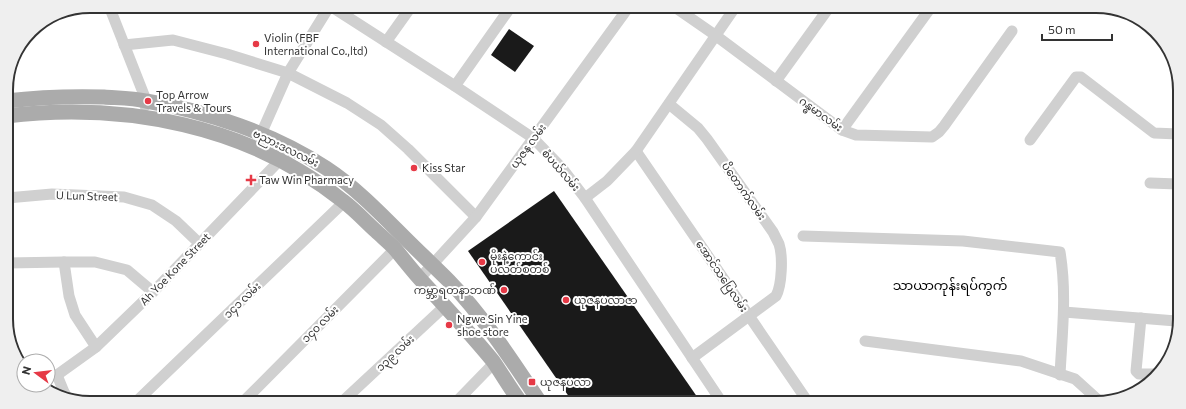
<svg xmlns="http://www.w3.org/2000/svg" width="1186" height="409" viewBox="0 0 1186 409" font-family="Commissioner,'Noto Sans Myanmar',sans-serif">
  <rect width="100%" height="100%" fill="#fff"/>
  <!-- building -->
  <g fill="#1a1a1a">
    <path d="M509 29 534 46 515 72 491 55Z"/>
    <path d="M554 191 664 349 700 401H572L468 251Z"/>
  </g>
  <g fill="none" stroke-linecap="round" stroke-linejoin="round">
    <!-- minor -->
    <g stroke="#d0d0d0" stroke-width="11">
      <path d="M109 6 146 100 145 106"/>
      <path d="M332 7 455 86 533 138 562 168 585 198 721 401"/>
      <path d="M676 8 715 35 842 130 856 135 932 137 939 132 944 126 1012 31"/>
      <path d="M386 42 411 7"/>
      <path d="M124 45 173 40 227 54 288 73 347 103 381 125 408 149 476 217"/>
      <path d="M776 81 828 9"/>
      <path d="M455 86 510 8"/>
      <path d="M669 104 698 128 707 139 773 232C775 236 777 240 779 244 783 256 782 285 776 296L692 358"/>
      <path d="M842 130 929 10"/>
      <path d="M261 134 288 73 329 7"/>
      <path d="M1030 140 1076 77H1081L1154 133 1178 134"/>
      <path d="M636 151 808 402"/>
      <path d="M1150 183 1178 184"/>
      <path d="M7 198 52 194 124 197 152 205 176 221 200 244"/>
      <path d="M585 198 607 181 636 151 734 9"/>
      <path d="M803 236 963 241 1060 252C1067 293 1062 334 1060 375"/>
      <path d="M64 262 69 296 75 315 96 347"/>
      <path d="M7 263 64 262H95L127 270 153 292"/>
      <path d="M420 278 476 217 628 8"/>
      <path d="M1064 312 1176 321"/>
      <path d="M1141 318 1136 371 1139 374H1155"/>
      <path d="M865 341 1021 361 1075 379 1096 398 1099 403"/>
      <path d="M57 375 64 392 68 399"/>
      <path d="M48 376 57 375 96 347 153 292 280 160 293 150"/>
      <path d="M139 399 344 202"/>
      <path d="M246 399 395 249"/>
      <path d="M344 400 445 306"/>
      <path d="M458 400 494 363"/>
    </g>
    <!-- major -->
    <g stroke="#ababab" stroke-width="15">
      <path d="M6 101C40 97 70 96 104 97 118 98 133 98 146 101 207 111 274 134 326 168 355 187 380 213 404 237 419 252 434 266 449 281 483 316 511 359 539 401"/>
      <path d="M6 116C125 102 248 125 343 201 355 210 365 221 376 231 382 237 390 243 396 250 404 260 412 270 420 279 445 306 470 333 493 361 502 374 510 388 519 400"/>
    </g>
  </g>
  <!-- markers -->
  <g fill="#e63946" stroke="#fff" stroke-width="1.5">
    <circle cx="256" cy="44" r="4"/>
    <circle cx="148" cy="101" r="4"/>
    <circle cx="414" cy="168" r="4"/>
    <path d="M249 174h4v4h4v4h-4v4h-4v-4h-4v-4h4z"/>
    <circle cx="482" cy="262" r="4"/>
    <circle cx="504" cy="290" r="4"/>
    <circle cx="566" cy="300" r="4"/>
    <circle cx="449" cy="325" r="4"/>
    <rect x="528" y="378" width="8" height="8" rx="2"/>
  </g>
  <g text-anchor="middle" stroke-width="4" stroke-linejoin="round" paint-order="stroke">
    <!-- poi labels -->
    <g font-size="11" fill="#333" stroke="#fff" text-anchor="start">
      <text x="264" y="42">Violin (FBF<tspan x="264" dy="13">International Co.,ltd)</tspan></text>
      <text x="156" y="99">Top Arrow<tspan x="156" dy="13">Travels &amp; Tours</tspan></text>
      <text x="422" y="172">Kiss Star</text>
      <text x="259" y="184">Taw Win Pharmacy</text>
      <text x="490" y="260">မိုးနဲ့ကောင်း<tspan x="490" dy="13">ပလတ်စတစ်</tspan></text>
      <text x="496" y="294" text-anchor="end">ကမ္ဘာ့ရတနာဘဏ်</text>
      <text x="574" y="304">ယုဇနပလာဇာ</text>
      <text x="457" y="323">Ngwe Sin Yine<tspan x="457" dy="13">shoe store</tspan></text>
      <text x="540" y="386">ယုဇနပလာ</text>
    </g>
    <!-- street labels -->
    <g font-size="11" fill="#333" stroke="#fff">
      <text transform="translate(821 114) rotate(36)" y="4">ဂန္ဓမာလမ်း</text>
      <text transform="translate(528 146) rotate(-54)" y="4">ယုဇန လမ်း</text>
      <text transform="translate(286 148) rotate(26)" y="4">ဗညားဒလလမ်း</text>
      <text transform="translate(561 170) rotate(49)" y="4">စံပယ်လမ်း</text>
      <text transform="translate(744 191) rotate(55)" y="4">ပိတောက်လမ်း</text>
      <text transform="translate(87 196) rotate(2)" y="4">U Lun Street</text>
      <text transform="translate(175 269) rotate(-46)" y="4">Ah Yoe Kone Street</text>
      <text transform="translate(722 276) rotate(56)" y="4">အောင်သပြေလမ်း</text>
      <text transform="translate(242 300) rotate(-44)" y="4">၁၄၁ လမ်း</text>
      <text transform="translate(320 324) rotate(-45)" y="4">၁၄၀ လမ်း</text>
      <text transform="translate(395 353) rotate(-43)" y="4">၁၃၉ လမ်း</text>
    </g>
    <!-- quarter labels -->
    <g font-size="13" fill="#000" stroke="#fff">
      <text x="950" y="290">သာယာကုန်းရပ်ကွက်</text>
    </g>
  </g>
  <!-- crop -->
  <path d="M0 0H1186V409H0ZM90 13H1096A77 77 0 0 1 1173 90V319A77 77 0 0 1 1096 396H90A77 77 0 0 1 13 319V90A77 77 0 0 1 90 13Z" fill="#efefef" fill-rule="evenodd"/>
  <path fill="none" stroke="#333" stroke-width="2" d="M90 13H1096A77 77 0 0 1 1173 90V319A77 77 0 0 1 1096 396H90A77 77 0 0 1 13 319V90A77 77 0 0 1 90 13Z"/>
  <!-- north arrow -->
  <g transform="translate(36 373) rotate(285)"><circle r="19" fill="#ffffff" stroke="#adadad"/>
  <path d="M0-3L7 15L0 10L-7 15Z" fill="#e63946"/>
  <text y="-6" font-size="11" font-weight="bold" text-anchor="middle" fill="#333333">N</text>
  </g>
  <!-- scale -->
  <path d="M1042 34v6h70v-6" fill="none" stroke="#333333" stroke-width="2"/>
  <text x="1048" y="34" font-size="12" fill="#333333" stroke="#ffffff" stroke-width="3" paint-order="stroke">50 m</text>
</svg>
